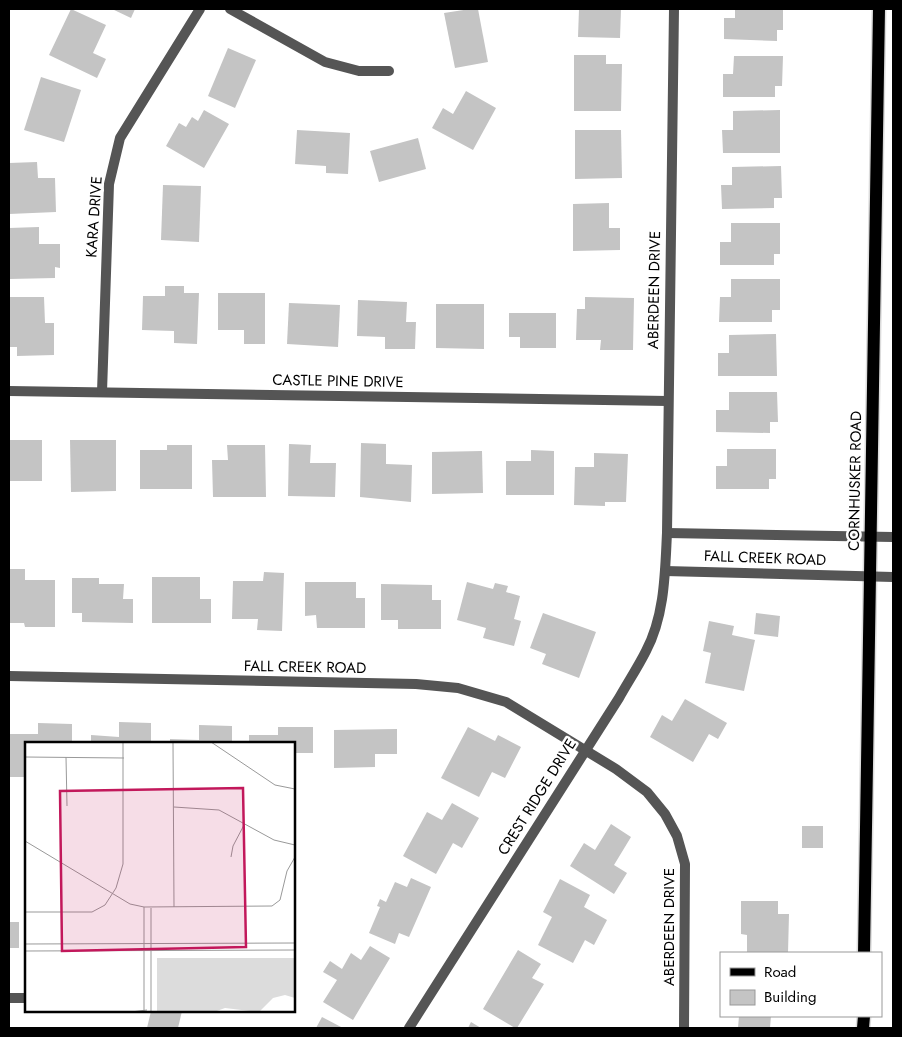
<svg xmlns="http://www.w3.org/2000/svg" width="902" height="1037" viewBox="0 0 902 1037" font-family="Jost,sans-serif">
  <rect width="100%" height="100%" fill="#fff"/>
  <!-- building -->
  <g fill="#c4c4c4">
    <path d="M71 9 106 25 93 53 106 59 97 78 49 55Z"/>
    <path d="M112 9H135L131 18Z"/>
    <path d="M470 9H478L488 62 455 68 444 13Z"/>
    <path d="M579 9H621L620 38 578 37Z"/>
    <path d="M735 9H783V30H777V41L724 39V18H735Z"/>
    <path d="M228 48 256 60 235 108 208 96Z"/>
    <path d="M574 55H606V64H622L621 111H574Z"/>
    <path d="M734 56H783L782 86H775V97H723V74H733Z"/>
    <path d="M41 77 81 90 64 142 24 130Z"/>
    <path d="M466 91 496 108 473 150 432 128 443 108 453 114Z"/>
    <path d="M204 110 229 124 204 168 166 146 179 123 186 127 192 117 198 121Z"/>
    <path d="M780 110V153H723L722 130H733V111Z"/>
    <path d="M297 130 350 133 348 174 326 173V166L295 164Z"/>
    <path d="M575 130H621L622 178 575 179Z"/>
    <path d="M418 138 426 169 379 182 370 151Z"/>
    <path d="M37 162 38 178H55L56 212 9 214V163Z"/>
    <path d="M781 166 782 198H774V208L722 209 721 185H732V167Z"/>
    <path d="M163 185 201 186 199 242 161 240Z"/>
    <path d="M609 203V228H620V250L573 251V204Z"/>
    <path d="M731 223H780V254H774V265H720V242H731Z"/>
    <path d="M39 227V244H60V268L55 267V278L9 279V228Z"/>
    <path d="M731 279H780V310H772V322H719L720 297H731Z"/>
    <path d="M165 286H184V293H199L197 344 174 343V331L142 330 143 296H165Z"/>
    <path d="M218 293H265V344H244V330H218Z"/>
    <path d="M9 297H44L45 323H54V355L17 356V347H9Z"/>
    <path d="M585 297 634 298 633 350H600L601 340H576L577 309H585Z"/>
    <path d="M358 300 407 302 406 322H416L415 349H385V337L357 336Z"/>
    <path d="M289 303 340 305 338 347 287 344Z"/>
    <path d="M436 304H484V349L436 348Z"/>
    <path d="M509 313H556V348H520V337H509Z"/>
    <path d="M776 334 777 376H718V353H729V335Z"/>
    <path d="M729 392H777L778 422H770V433L716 432V410H729Z"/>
    <rect x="9" y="440" width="33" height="41"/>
    <path d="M70 440H116V491L71 492Z"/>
    <path d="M361 443 386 444V464L412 465 411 502 360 497Z"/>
    <path d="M289 444 311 445 310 463H336L335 497 288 496Z"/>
    <path d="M167 445H192V489H140V450H167Z"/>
    <path d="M227 445H265L266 497H213L212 460H228Z"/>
    <path d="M727 449H776V479H769V489H716V466H727Z"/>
    <path d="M531 450 554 451V495H506V461H531Z"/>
    <path d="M482 451 483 493 432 494V452Z"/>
    <path d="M594 453 628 454 626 502H605V506L574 505 575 467H594Z"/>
    <path d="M9 569H25V580H55V627H25L24 623H9Z"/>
    <path d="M264 572 284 573 282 631 257 630 258 619H232L233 581H263Z"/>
    <path d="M152 577H200V599H211V623H152Z"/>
    <path d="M72 578H99V584H124L123 599H133V623L82 622V613H72Z"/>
    <path d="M305 582H356V598H365V628H317L316 615 305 616Z"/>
    <path d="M467 582 493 589 495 583 508 586 506 592 520 596 514 619 521 621 514 646 483 638 486 628 457 620Z"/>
    <path d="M381 584 432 585V600H441V629H398V620H381Z"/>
    <path d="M543 613 596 632 579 678 542 664 546 654 530 648Z"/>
    <path d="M756 613 780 616 778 637 754 634Z"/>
    <path d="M709 621 734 626 732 635 755 640 744 691 705 683 711 653 703 651Z"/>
    <path d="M685 699 727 723 718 739 709 734 693 762 650 737 662 715 672 721Z"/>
    <path d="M119 722 151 723V743H91V735L119 737Z"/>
    <path d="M38 723 72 724V743H26V777H9L10 734H38Z"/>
    <path d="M199 725 232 726V743H170V739L199 740Z"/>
    <path d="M278 727H313V753H296V769H294V743H249V735H278Z"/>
    <path d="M468 727 495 741 498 735 521 747 505 778 492 772 479 797 441 778Z"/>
    <path d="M397 729V754H375V767L334 768V730Z"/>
    <path d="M452 803 479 818 462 848 453 843 436 874 403 856 427 812 442 820Z"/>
    <path d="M611 824 631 837 614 865 627 873 614 894 570 866 584 843 595 850Z"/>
    <rect x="802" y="826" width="21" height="22"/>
    <path d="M411 878 431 887 409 937 399 933 395 944 369 933 380 907 377 906 380 899 386 902 395 882 407 887Z"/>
    <path d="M560 879 590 895 584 907 607 920 594 945 585 940 573 963 538 945 552 917 543 912Z"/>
    <path d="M741 901H778V914H789L788 953H747V935L741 934Z"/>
    <rect x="9" y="922" width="10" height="26"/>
    <path d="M370 946 390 958 353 1020 323 1002 337 980 323 972 330 961 342 969 351 953 361 960Z"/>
    <path d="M518 950 541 964 532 978 544 984 517 1028H515L483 1009Z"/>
    <path d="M151 1011H182L178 1028H147Z"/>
    <path d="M739 1016H771L770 1028H738Z"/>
    <path d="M322 1017 343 1028H316Z"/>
    <path d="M471 1022 481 1028H468Z"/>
  </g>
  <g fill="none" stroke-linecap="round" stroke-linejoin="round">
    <defs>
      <g id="primary">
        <path d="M864 953 879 9"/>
        <path d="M863 1028 864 1016"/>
      </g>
    </defs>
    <!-- primary casing -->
    <use href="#primary" stroke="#dbdbdb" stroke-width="15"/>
    <!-- street -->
    <g stroke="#555" stroke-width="10">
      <path d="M230 9 325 62 359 71H389"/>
      <path d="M9 391 668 401"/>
      <path d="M102 392 109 184 120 138 200 9"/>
      <path d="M667 533 893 537"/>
      <path d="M665 571 893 577"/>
      <path d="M9 676 416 684 458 688 506 702 616 769 647 792 665 814 677 836 685 864 684 1028"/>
      <path d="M9 998H26"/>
      <path d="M409 1028 619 698C628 682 638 667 646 651 665 615 665 572 667 533L674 9"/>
    </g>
    <!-- primary -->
    <use href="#primary" stroke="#000" stroke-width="12"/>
  </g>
  <g text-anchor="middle" stroke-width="5" stroke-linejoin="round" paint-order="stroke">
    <!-- street labels -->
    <g font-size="15" fill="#000" stroke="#fff">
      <text transform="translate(94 217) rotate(-86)" y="5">KARA DRIVE</text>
      <text transform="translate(654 290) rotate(-89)" y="5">ABERDEEN DRIVE</text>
      <text transform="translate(338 381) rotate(1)" y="5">CASTLE PINE DRIVE</text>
      <text transform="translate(855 481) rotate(-89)" y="5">CORNHUSKER ROAD</text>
      <text transform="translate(765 558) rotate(2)" y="5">FALL CREEK ROAD</text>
      <text transform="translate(305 667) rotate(1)" y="5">FALL CREEK ROAD</text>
      <text transform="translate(537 797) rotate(-58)" y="5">CREST RIDGE DRIVE</text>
      <text transform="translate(669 927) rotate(-90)" y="5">ABERDEEN DRIVE</text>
    </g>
  </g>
  <!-- overview -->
  <g transform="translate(25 742)">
    <rect width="270" height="270" fill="#fff"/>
    <path d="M132 216H270V256L260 253 248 256 234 270 200 266 189 270H132Z" fill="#dcdcdc"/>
    <path fill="none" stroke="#999" stroke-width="1" d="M148 0 149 165M186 0 250 43 270 47M0 15 99 16M41 15 42 64M149 65 194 68 249 98 270 103M0 99 105 162 119 165 247 164 255 158 262 129 270 115M206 115 208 104 219 83M119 165V270M126 166V270M0 170H67L80 163 91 146 98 122V0M0 202 270 201M0 209 270 208M106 270 122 268"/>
    <path fill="#c2185b" fill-opacity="0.15" stroke="#c2185b" stroke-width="2.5" d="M218 46 221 205 37 209 35 49Z"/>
    <rect width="270" height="270" fill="none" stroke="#000" stroke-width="2.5"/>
  </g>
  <!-- border -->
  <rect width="902" height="1037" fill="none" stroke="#000000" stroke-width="20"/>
  <!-- legend -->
  <rect x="720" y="952" width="162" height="65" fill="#ffffff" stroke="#999999"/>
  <rect x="730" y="968" width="25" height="8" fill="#000000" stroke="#999999"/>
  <text x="764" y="977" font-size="15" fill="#000000">Road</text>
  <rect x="730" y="990" width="25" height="15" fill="#c4c4c4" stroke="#999999"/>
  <text x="764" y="1002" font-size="15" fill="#000000">Building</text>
</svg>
